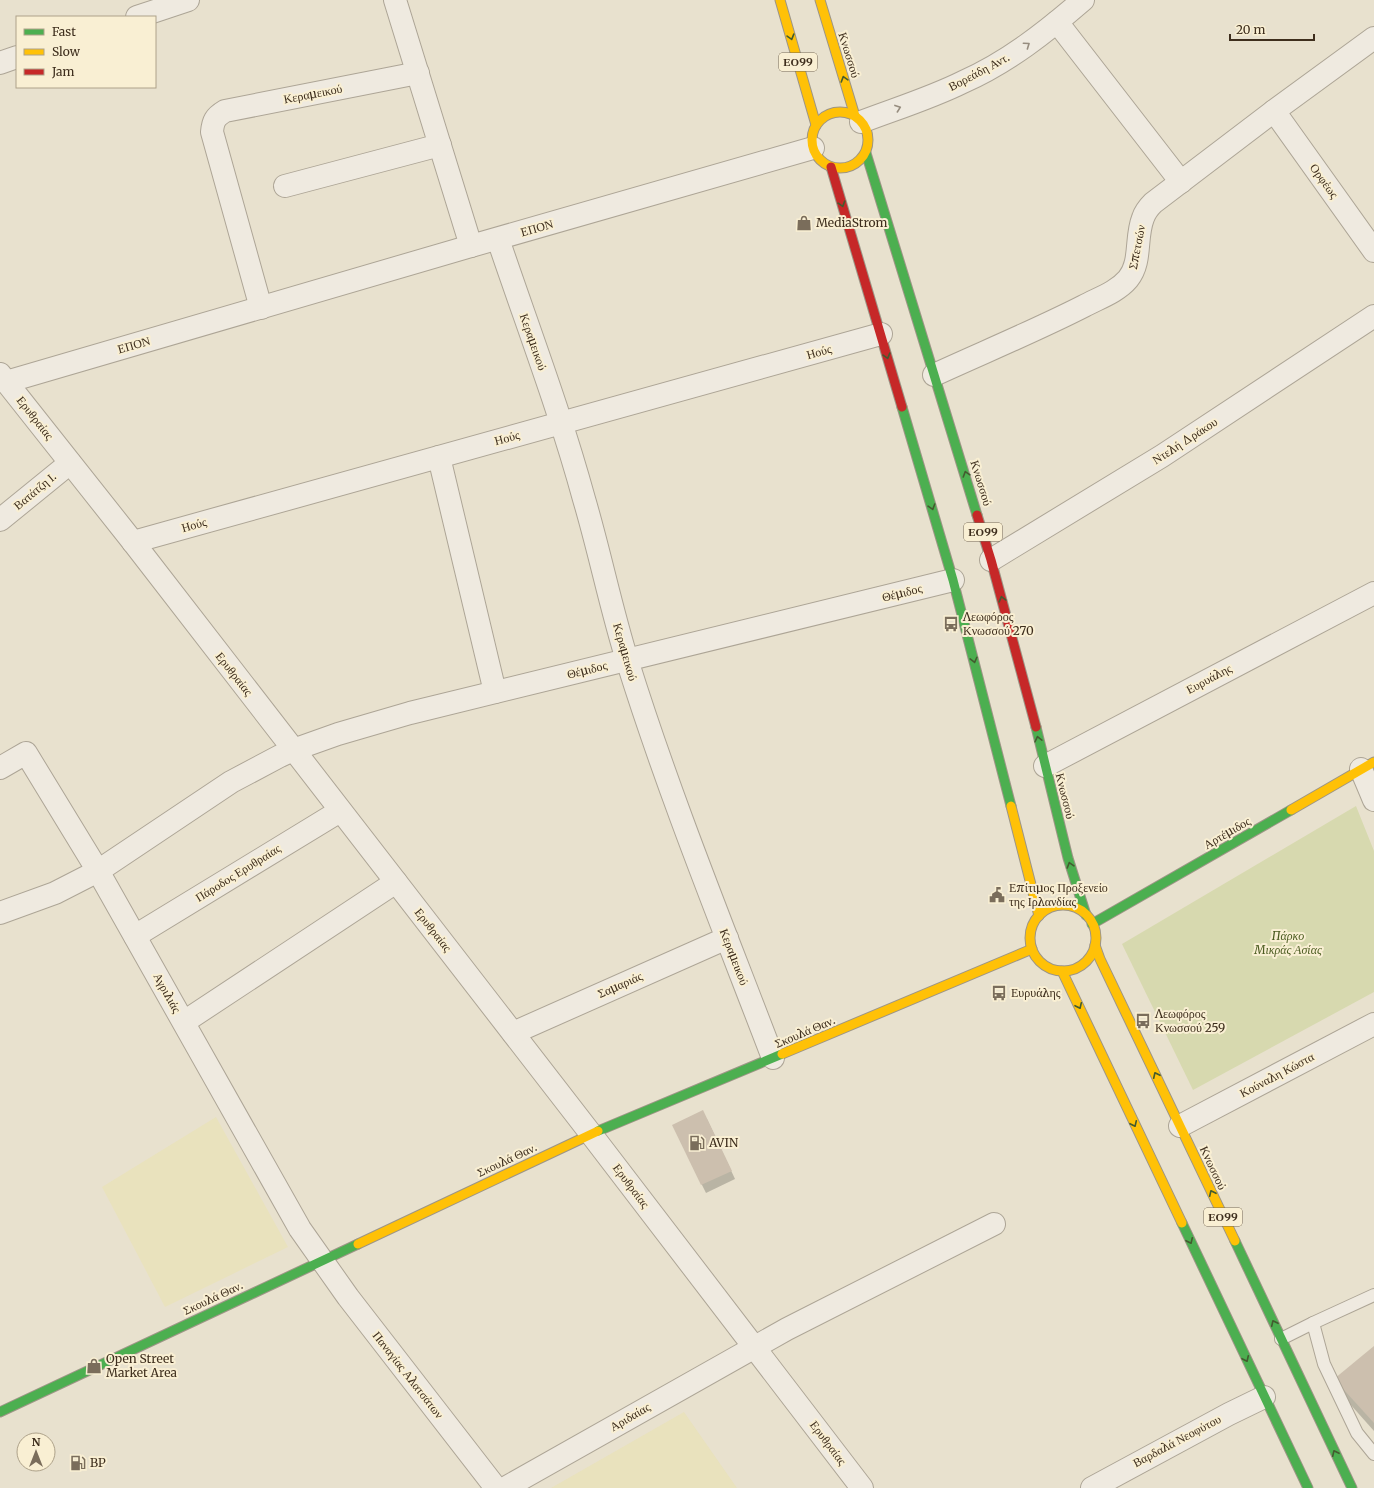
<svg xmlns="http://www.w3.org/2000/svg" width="1374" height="1488" viewBox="0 0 1374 1488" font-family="Merriweather,serif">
  <rect width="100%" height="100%" fill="#e8e1ce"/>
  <!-- farmland -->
  <g fill="#e9e2bd">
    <path d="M216 1117 288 1247 165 1307 102 1187Z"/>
    <path d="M684 1412 737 1488H551Z"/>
  </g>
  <!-- green -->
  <path fill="#d7d9af" d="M1356 806 1374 851V992L1193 1090 1122 944Z"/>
  <!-- shadow -->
  <g fill="#0003">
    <path d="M707 1119 735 1179 706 1193 702 1185Z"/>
    <path d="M1374 1347V1431L1350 1404 1336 1379Z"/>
  </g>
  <!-- building -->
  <g fill="#ccbfae">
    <path d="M703 1110 732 1171 701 1185 672 1125Z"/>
    <path d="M1374 1346V1423L1334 1379Z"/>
  </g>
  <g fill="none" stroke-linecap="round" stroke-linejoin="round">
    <defs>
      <g id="lane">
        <path d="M1313 1323 1324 1364 1357 1433 1374 1454"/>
        <path d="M1281 1339 1313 1323 1374 1295"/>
      </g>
      <g id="street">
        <path d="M395 0 471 246"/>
        <path d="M137 17 188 0"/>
        <path d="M1057 22 1181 182"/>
        <path d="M0 63 17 57"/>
        <path d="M1274 111 1374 251"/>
        <path d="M861 122C895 109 931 98 963 82 1008 62 1046 32 1083 0"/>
        <path d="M285 186 440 145"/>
        <path d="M498 239C527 325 560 411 584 499 600 553 611 609 628 663 670 797 723 927 773 1058"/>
        <path d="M261 308 212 132C213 121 215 117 225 111L418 73"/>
        <path d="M0 374 133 542 591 1134 862 1488"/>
        <path d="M934 375C984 352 1035 331 1084 306 1099 298 1117 292 1128 279 1142 262 1135 238 1143 218 1145 212 1149 207 1153 203L1274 111 1374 38"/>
        <path d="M6 382 471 246 813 148"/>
        <path d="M439 457 495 692"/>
        <path d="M0 520 70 463"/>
        <path d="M133 542 881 334"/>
        <path d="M991 560 1162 456 1374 316"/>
        <path d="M1045 766 1374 593"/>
        <path d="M0 768 26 753 98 871 300 1229 348 1297 496 1488"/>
        <path d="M1361 769 1374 800"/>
        <path d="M0 913 55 893 98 871 231 782 280 756 293 750 338 734 410 713 953 580"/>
        <path d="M135 936 340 811"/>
        <path d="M184 1022 396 882"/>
        <path d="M513 1033 727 938"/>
        <path d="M1180 1126 1374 1024"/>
        <path d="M505 1488 787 1329 994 1224"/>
        <path d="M1092 1488 1229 1414 1264 1397"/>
      </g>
      <g id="fast">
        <path d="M866 153 977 515"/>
        <path d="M902 407 953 580 1011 806"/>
        <path d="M1036 727 1068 858 1086 915"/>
        <path d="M1092 924 1291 810"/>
        <path d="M598 1131 782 1054"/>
        <path d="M1182 1223 1308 1488"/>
        <path d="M1235 1241 1352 1488"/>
        <path d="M0 1412 358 1244"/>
      </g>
      <g id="slow">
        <path d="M780 0 816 125"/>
        <path d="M820 0 855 116"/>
        <circle cx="840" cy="140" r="28"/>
        <path d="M1011 806 1039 916"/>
        <path d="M1291 810 1374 762"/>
        <circle cx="1063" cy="938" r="33"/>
        <path d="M1095 945 1100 959 1235 1241"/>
        <path d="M1062 971 1182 1223"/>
        <path d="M782 1054 1032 949"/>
        <path d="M358 1244 598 1131"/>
      </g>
      <g id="jam">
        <path d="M831 167 902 407"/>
        <path d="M977 515 991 560 1036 727"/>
      </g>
    </defs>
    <!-- lane casing -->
    <use href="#lane" stroke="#ada596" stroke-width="14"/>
    <!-- street casing -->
    <use href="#street" stroke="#ada596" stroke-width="24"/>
    <!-- fast casing -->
    <use href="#fast" stroke="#9d9586" stroke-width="11"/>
    <!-- slow casing -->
    <use href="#slow" stroke="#9d9586" stroke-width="11"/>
    <!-- jam casing -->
    <use href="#jam" stroke="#9d9586" stroke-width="11"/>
    <!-- lane -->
    <use href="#lane" stroke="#efeae0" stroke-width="12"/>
    <!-- street -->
    <use href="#street" stroke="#efeae0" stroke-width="22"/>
    <!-- fast -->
    <use href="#fast" stroke="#4caf50" stroke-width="9"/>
    <!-- slow -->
    <use href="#slow" stroke="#ffc107" stroke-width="9"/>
    <!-- jam -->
    <use href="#jam" stroke="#c62828" stroke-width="9"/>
  </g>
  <!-- one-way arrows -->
  <defs><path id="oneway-chevron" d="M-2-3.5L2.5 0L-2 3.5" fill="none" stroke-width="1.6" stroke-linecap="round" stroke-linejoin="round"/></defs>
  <g stroke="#435b2f">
    <use href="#oneway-chevron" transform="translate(791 37) rotate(74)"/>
    <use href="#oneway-chevron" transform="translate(844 79) rotate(-107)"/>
    <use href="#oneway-chevron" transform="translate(842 204) rotate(73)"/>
    <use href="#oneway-chevron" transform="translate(887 356) rotate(74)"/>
    <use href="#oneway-chevron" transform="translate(966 474) rotate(-107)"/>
    <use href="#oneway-chevron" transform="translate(932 507) rotate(73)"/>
    <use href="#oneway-chevron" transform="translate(1002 599) rotate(-105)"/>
    <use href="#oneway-chevron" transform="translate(974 660) rotate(76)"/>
    <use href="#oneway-chevron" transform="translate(1038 739) rotate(-103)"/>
    <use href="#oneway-chevron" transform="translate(1070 865) rotate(-107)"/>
    <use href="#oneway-chevron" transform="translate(1079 1006) rotate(65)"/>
    <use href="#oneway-chevron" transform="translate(1156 1075) rotate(-115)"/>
    <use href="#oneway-chevron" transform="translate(1134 1124) rotate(65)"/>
    <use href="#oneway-chevron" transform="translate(1212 1193) rotate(-115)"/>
    <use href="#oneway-chevron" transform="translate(1190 1241) rotate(65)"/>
    <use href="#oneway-chevron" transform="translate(1274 1323) rotate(-115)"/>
    <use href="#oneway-chevron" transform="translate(1246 1359) rotate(65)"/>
    <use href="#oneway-chevron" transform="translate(1335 1453) rotate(-115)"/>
  </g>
  <g stroke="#968c7e">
    <use href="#oneway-chevron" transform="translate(1027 45) rotate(-35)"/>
    <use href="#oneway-chevron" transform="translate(898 108) rotate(-20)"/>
  </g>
  <!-- icons -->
  <defs>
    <symbol id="shop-bare" viewBox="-9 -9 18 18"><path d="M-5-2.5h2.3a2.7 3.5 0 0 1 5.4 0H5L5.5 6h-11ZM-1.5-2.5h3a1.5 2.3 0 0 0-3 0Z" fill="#7a6d5b" stroke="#f9efd3" stroke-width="2.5" paint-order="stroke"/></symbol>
    <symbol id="bus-bare" viewBox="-9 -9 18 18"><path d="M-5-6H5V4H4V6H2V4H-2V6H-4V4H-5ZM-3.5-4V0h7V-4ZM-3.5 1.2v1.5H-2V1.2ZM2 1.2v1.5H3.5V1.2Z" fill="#7a6d5b" stroke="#f9efd3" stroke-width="2.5" paint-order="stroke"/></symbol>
    <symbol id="civic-bare" viewBox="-9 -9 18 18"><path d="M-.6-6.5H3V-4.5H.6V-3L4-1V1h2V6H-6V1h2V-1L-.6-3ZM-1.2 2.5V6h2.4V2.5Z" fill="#7a6d5b" stroke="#f9efd3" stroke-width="2.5" paint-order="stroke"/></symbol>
    <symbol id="fuel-bare" viewBox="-9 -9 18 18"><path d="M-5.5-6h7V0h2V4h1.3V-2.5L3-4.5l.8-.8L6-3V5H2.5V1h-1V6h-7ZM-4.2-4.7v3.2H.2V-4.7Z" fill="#7a6d5b" stroke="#f9efd3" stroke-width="2.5" paint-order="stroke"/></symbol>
  </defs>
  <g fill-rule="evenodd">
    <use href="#shop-bare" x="793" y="212" width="22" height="22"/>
    <use href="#bus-bare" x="940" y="613" width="22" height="22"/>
    <use href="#civic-bare" x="986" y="884" width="22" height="22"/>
    <use href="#bus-bare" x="988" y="982" width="22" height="22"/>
    <use href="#bus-bare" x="1132" y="1010" width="22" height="22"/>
    <use href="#fuel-bare" x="686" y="1132" width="22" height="22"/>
    <use href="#shop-bare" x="83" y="1355" width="22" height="22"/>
    <use href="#fuel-bare" x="67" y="1452" width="22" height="22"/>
  </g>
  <g text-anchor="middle" stroke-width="4" stroke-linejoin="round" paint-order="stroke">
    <!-- shield labels -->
    <g fill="#f9efd3" stroke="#766854" stroke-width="1">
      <rect x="779" y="53" width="38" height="18" rx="3"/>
      <rect x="964" y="523" width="38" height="18" rx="3"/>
      <rect x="1204" y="1208" width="38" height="18" rx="3"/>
    </g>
    <g font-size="11" font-weight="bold" fill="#3e2e1d">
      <text x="798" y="66">ΕΟ99</text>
      <text x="983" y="536">ΕΟ99</text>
      <text x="1223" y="1221">ΕΟ99</text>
    </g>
    <!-- street labels -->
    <g font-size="12" fill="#3e2e1d" stroke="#f9efd3">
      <text transform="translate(849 55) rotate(73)" y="4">Κνωσσού</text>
      <text transform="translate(979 72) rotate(-28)" y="4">Βορεάδη Αντ.</text>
      <text transform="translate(313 94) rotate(-11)" y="4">Κεραμεικού</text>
      <text transform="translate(1324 181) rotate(54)" y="4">Ορφέως</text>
      <text transform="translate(537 228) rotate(-16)" y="4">ΕΠΟΝ</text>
      <text transform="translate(1137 247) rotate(-79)" y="4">Σπετσών</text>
      <text transform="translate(533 342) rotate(71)" y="4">Κεραμεικού</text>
      <text transform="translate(134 345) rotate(-16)" y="4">ΕΠΟΝ</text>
      <text transform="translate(819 352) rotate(-16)" y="4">Ηούς</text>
      <text transform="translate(35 418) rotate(52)" y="4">Ερυθραίας</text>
      <text transform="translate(507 438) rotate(-15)" y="4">Ηούς</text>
      <text transform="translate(1185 441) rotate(-33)" y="4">Ντελή Δράκου</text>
      <text transform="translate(981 483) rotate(73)" y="4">Κνωσσού</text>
      <text transform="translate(35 491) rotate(-40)" y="4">Βατάτζη Ι.</text>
      <text transform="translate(194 525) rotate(-16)" y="4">Ηούς</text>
      <text transform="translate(902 593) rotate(-14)" y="4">Θέμιδος</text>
      <text transform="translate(625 652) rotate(74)" y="4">Κεραμεικού</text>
      <text transform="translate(587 670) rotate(-14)" y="4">Θέμιδος</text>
      <text transform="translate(234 674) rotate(52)" y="4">Ερυθραίας</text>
      <text transform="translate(1209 679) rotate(-28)" y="4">Ευρυάλης</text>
      <text transform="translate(1065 796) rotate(76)" y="4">Κνωσσού</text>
      <text transform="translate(1227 833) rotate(-30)" y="4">Αρτέμιδος</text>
      <text transform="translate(238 873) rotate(-32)" y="4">Πάροδος Ερυθραίας</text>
      <text transform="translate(433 930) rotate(52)" y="4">Ερυθραίας</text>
      <text transform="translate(734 957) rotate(69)" y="4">Κεραμεικού</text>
      <text transform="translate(620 985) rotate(-24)" y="4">Σαμαριάς</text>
      <text transform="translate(167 993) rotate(61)" y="4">Αγριλιάς</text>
      <text transform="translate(805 1032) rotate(-23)" y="4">Σκουλά Θαν.</text>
      <text transform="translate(1277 1075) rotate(-28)" y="4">Κούναλη Κώστα</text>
      <text transform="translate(507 1160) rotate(-25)" y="4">Σκουλά Θαν.</text>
      <text transform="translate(1213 1168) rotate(65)" y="4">Κνωσσού</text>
      <text transform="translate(631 1186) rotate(53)" y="4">Ερυθραίας</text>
      <text transform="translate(213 1298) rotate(-25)" y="4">Σκουλά Θαν.</text>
      <text transform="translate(408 1375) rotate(52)" y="4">Παναγίας Αλατσάτων</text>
      <text transform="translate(630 1417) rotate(-30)" y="4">Αριδαίας</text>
      <text transform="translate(1177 1441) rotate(-28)" y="4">Βαρδαλά Νεοφύτου</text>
      <text transform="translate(828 1443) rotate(53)" y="4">Ερυθραίας</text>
    </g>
    <!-- poi labels -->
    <g font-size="12" fill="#3e2e1d" stroke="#f9efd3" text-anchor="start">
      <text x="816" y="227">MediaStrom</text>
      <text x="963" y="621">Λεωφόρος<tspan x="963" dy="14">Κνωσσού 270</tspan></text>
      <text x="1009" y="892">Επίτιμος Προξενείο<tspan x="1009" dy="14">της Ιρλανδίας</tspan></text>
      <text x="1011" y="997">Ευρυάλης</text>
      <text x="1155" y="1018">Λεωφόρος<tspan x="1155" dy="14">Κνωσσού 259</tspan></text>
      <text x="709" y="1147">AVIN</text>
      <text x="106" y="1363">Open Street<tspan x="106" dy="14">Market Area</tspan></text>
      <text x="90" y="1467">BP</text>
    </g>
    <!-- park labels -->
    <g font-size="12" font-style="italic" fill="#4c5c21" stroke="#f9efd3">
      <text x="1288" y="940">Πάρκο<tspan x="1288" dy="14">Μικράς Ασίας</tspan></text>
    </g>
  </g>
  <!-- legend -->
  <rect x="16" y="16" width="140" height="72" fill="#f9efd3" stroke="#aea28a"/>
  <rect x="24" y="29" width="20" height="6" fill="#4caf50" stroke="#aea28a"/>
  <text x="52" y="36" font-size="12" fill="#3e2e1d">Fast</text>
  <rect x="24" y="49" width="20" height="6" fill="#ffc107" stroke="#aea28a"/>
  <text x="52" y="56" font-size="12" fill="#3e2e1d">Slow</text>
  <rect x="24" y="69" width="20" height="6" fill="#c62828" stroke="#aea28a"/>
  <text x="52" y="76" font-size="12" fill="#3e2e1d">Jam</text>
  <!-- north arrow -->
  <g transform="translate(36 1452)"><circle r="19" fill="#f9efd3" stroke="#aea28a"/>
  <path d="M0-3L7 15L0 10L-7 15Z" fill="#7a6d5b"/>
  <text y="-6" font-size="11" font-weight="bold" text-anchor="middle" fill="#3e2e1d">N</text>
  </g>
  <!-- scale -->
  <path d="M1230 34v6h84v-6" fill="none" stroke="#3e2e1d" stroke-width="2"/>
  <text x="1236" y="34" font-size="12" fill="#3e2e1d" stroke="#f9efd3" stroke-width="3" paint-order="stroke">20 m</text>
</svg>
